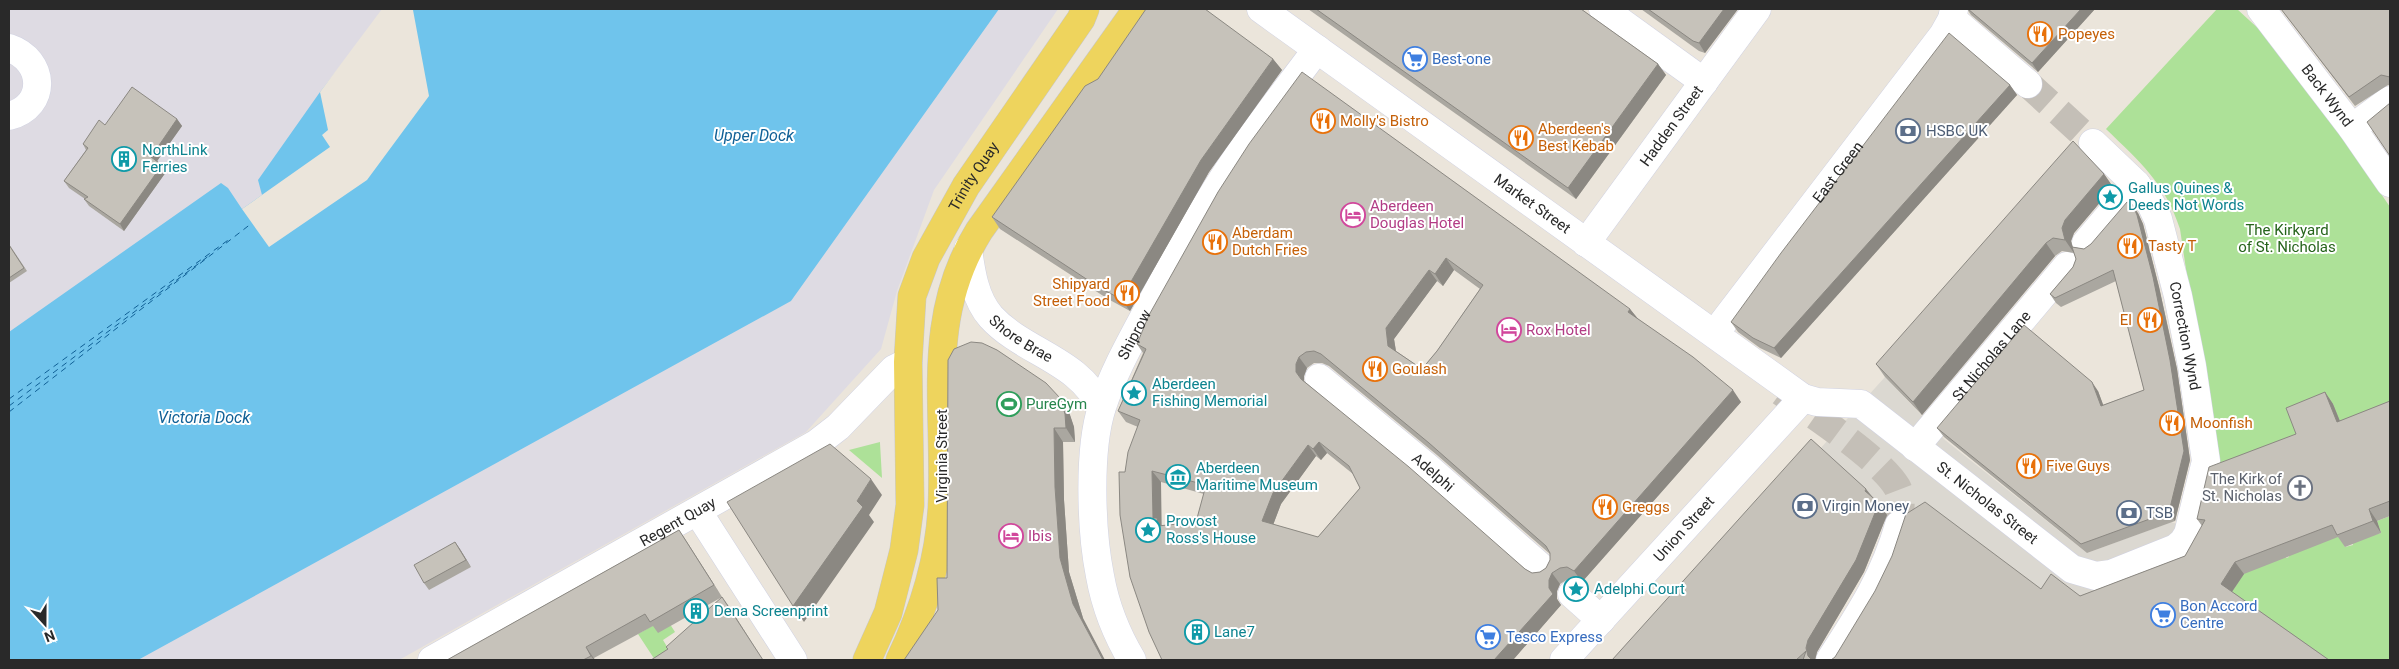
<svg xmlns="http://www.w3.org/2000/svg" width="2399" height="669" viewBox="0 0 2399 669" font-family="Roboto,sans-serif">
  <rect width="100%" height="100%" fill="#ebe5db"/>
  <!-- industrial -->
  <path fill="#dedbe3" d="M9 9H1058L934 190 897 291 881 349 806 432 399 660H9Z"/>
  <!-- green -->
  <g fill="#ade198">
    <path d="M2217 9H2237L2286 54 2390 207V416L2342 435 2333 404 2310 449 2218 484 2180 229C2165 183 2140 162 2106 129Z"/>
    <path d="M880 442V443L882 478 849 450Z"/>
    <path d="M2390 516V660H2321L2218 588 2231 576 2284 553 2286 558 2289 557 2287 552 2341 531 2345 547 2353 545 2352 541 2381 533 2377 521Z"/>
    <path d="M666 618 675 632 663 640 675 660H655L638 634Z"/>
  </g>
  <!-- plaza -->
  <path fill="#dbd8d1" d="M1885 377 1945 440 2087 553 2171 522 2189 528 2088 608 2049 601 1899 525 1819 450Z"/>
  <!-- water -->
  <path fill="#6fc4ec" d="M385 9H999L791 301 138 660H9V332L221 183 228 188 242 209 262 195 258 180 320 92Z"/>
  <!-- pier -->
  <path fill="#ebe5db" d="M382 9 413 10 429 96 367 180 269 247 242 209 330 147 322 135 328 130 320 92Z"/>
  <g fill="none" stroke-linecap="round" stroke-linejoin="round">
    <!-- ferry -->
    <g stroke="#106096" stroke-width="1" stroke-dasharray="6 5" stroke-linecap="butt">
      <path d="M9 399 231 238"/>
      <path d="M9 406 210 255"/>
      <path d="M9 412 252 223"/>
    </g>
    <!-- street-tunnel -->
    <g stroke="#c4bfb7" stroke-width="28" stroke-dasharray="28 14" stroke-linecap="butt">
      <path d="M2028 84 2093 143"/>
      <path d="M1781 392C1810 413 1881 459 1897 487 1903 498 1900 513 1899 525"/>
    </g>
    <defs>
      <g id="street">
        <path d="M1603 9 1704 82"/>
        <path id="s1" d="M2261 9 2352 128 2390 183"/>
        <path d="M1952 19 2028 84"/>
        <path d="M9 48C45 60 48 106 9 116"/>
        <path d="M2352 128 2390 100"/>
        <path id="s2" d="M1586 243 1757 9"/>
        <path d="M2086 243 2136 184"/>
        <path id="s3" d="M968 249C971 272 975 299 991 317 1024 353 1080 360 1101 408"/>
        <path id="s4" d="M1722 324 1943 35 1952 19 1954 9"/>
        <path id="s5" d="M1319 378 1427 467 1543 569"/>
        <path id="s6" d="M1803 398 1817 402 1861 404 2072 569 2096 576 2111 574 2176 548 2183 542 2188 534 2206 461 2192 366 2178 296 2158 219 2151 204 2136 184 2093 143"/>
        <path id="s7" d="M1915 447 2067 266"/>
        <path d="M698 512 793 660"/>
        <path d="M1572 594 1601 620"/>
        <path id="s8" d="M1132 660C1117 635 1105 604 1100 576 1091 531 1088 450 1102 407 1114 370 1134 336 1152 302 1174 261 1197 219 1222 180 1251 135 1285 92 1317 49"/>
        <path d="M1830 660C1859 615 1884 578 1899 525"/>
      </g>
      <g id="secondary">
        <path id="s9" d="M1261 9 1803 398 1564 660"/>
        <path id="s10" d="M432 660 816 444 838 427 894 369 908 362"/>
      </g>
      <g id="primary">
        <path id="s11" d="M867 660 888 613 904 550 910 505 908 362 912 296 926 258 966 186 1081 19 1085 9"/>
        <path d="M900 660C923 612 939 561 942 508 947 410 924 319 979 231L1137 9"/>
      </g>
    </defs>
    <!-- street casing -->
    <use href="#street" stroke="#d0d2e2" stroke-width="29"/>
    <!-- secondary casing -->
    <use href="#secondary" stroke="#d0d2e2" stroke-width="29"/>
    <!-- primary casing -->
    <use href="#primary" stroke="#c7c7c7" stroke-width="29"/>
    <!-- street -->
    <use href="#street" stroke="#fff" stroke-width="28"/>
    <!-- secondary -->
    <use href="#secondary" stroke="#fff" stroke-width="28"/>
    <!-- primary -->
    <use href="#primary" stroke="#eed45d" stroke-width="28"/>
  </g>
  <!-- wall -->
  <g fill="#aaa7a0" fill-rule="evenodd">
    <path d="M1308 9H1581L1658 64 1666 75 1576 199Z"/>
    <path d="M1641 9H1738L1705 53 1699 51Z"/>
    <path d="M1967 9H2095L2038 72 1971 15Z"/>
    <path d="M2281 9H2390V85H2388L2355 106Z"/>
    <path d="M1273 59 1282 70 1209 172 1130 311 1108 299 1000 229 992 217Z"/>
    <path d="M2010 85 2017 95 1781 358 1760 348 1738 332 1731 322Z"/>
    <path d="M177 119 182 126 157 161 166 172 124 231 89 206 84 199H85L69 188 64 181 86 150 83 144 105 125Z"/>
    <path d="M2104 174 2113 187 2074 233 2071 241 2073 247 2084 249 2138 213 2143 224 2159 287 2177 369 2190 460 2175 521 2087 553 1944 437 1937 428 2098 391 2103 405 2144 390 2116 281 2061 307 2056 303 2050 294 2073 267 2076 259 2074 253 2062 251 2055 256 1922 415 1885 377 1876 364Z"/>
    <path d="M1218 192 1630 309 1637 318 1741 402 1582 582 1575 579H1568L1560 584 1557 591V599L1561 605 1513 660H1162L1125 472 1138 427 1126 422 1118 411 1143 353 1137 344ZM1454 270 1480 289 1437 351 1422 369 1396 351 1394 339 1437 281 1443 286ZM1314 363H1322L1329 366 1437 455 1550 554V560L1546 568 1540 572 1532 573 1525 569 1304 381V376L1307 368ZM1327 453 1353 474 1360 488 1318 537 1273 525 1281 504 1316 456 1321 460ZM1161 482 1204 494 1196 522 1162 526Z"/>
    <path d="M9 244 27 271 9 283Z"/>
    <path d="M948 360 1069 412 1074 427 1075 442H1063L1064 500 1069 572 1083 618 938 610 947 578Z"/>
    <path d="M2325 392 2333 404 2340 421 2390 401V516L2377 521 2381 533 2345 547 2338 537 2244 574 2232 592 2329 660 2041 589 2080 596 2185 556 2202 526 2197 519 2296 434Z"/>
    <path d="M1873 498 1887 515 1864 572 1817 652 1815 660H1612Z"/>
    <path d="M679 530 722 597 658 633 653 626 594 658 595 660H447Z"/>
    <path d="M455 542 471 567 429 590 424 583Z"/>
  </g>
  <!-- shaded-wall -->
  <g fill="#8b8882">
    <path d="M1724 9H1738L1705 53 1699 43Z"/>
    <path d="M2081 9H2095L2038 72 2032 63Z"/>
    <path d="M1273 59 1282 70 1209 172 1130 311 1121 299 1201 160Z"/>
    <path d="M1658 64 1666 75 1576 199 1568 188Z"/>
    <path d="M2010 85 2017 95 1781 358 1774 348Z"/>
    <path d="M177 119 182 126 155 164 151 157Z"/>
    <path d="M162 165 166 172 124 231 120 224Z"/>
    <path d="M2104 174 2113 187 2074 233 2071 241 2074 253 2065 240 2062 228 2065 220Z"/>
    <path d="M2132 204 2138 213 2143 224 2159 287 2177 369 2190 460 2175 521 2169 512Z"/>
    <path d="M2046 243 2055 256 1922 415 1913 402Z"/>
    <path d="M1446 258 1454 270 1443 286 1435 274Z"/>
    <path d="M1429 270 1437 281 1394 339 1397 358 1388 346 1386 328Z"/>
    <path d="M1630 309 1639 320 1628 312Z"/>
    <path d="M1299 357 1307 368 1304 376V383L1296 372V364Z"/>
    <path d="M2092 382 2098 391 2107 415 2101 406Z"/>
    <path d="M1733 390 1741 402 1582 582 1574 571Z"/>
    <path d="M2325 392 2333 404 2345 434 2337 422Z"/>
    <path d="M1060 398 1069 412 1074 427 1075 442 1066 428Z"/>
    <path d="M1054 428 1063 442 1064 500 1069 572 1083 618 1105 660H1103L1073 604 1060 558 1055 487Z"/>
    <path d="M1319 442 1327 453 1321 460 1313 449Z"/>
    <path d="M1308 445 1316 456 1281 504 1270 533 1262 521 1273 493Z"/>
    <path d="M1152 471 1161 482V525L1165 530 1158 526 1153 518Z"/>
    <path d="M871 479 882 495 869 515 874 522 804 622 793 606 857 501Z"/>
    <path d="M1866 489 1875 500 1865 491Z"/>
    <path d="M1879 503 1887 515 1864 572 1817 652 1815 660H1811L1808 656 1806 648 1808 640Z"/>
    <path d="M2369 509 2377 521 2381 533 2373 521Z"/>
    <path d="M679 530 687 542 722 597 714 585Z"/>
    <path d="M455 542 460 549 471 567 466 560Z"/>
    <path d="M2235 562 2244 574 2229 596 2221 584Z"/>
    <path d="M1552 573 1560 584 1557 591V599L1561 605 1513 660H1494L1549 588V580Z"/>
    <path d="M722 597 730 608 763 660Z"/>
    <path d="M586 647 595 660H594L591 656Z"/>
  </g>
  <!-- building -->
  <g fill="#c6c2ba" stroke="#8b8882" fill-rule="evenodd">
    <path d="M1146 9H1205L1273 59 1201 160 1121 299 1100 288 992 217 1085 86 1098 79Z"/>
    <path d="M1316 9H1581L1658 64 1568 188Z"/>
    <path d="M1648 9H1724L1699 43 1693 41Z"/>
    <path d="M1968 9H2081L2032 63Z"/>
    <path d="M2281 9H2390V77L2381 75 2349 97Z"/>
    <path d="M1949 33 2010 85 1774 348 1753 338 1731 322 1781 253Z"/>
    <path d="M1302 72 1630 309 1628 312 1693 357 1733 390 1574 571 1567 567 1560 568 1552 573 1549 580V588L1553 594 1494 660H1162L1149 632 1130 577 1120 515 1119 472H1125L1128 452 1140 420 1118 411 1146 349 1137 344 1149 315 1218 192 1249 144ZM1446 258 1483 285 1437 351 1422 369 1388 346 1386 328 1429 270 1435 274ZM1314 351 1321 354 1429 443 1546 546 1550 553V560L1546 568 1540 572 1532 573 1525 569 1409 467 1301 379 1296 372V364L1299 357 1306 352ZM1319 442 1349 466 1360 488 1318 537 1262 521 1273 493 1308 445 1313 449ZM1152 471 1206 485 1196 522 1158 526 1157 518H1153Z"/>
    <path d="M132 87 177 119 151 157 162 165 120 224 84 199 88 197 64 181 88 148 83 144 99 120 105 125Z"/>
    <path d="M2390 103V156L2367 122Z"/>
    <path d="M2073 141 2104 174 2065 220 2062 228 2065 240 2053 238 2046 243 1913 402 1876 364Z"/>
    <path d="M2127 202 2132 204 2137 215 2153 277 2170 360 2184 451 2169 512 2081 544 1937 428 2024 325 2092 382 2101 406 2144 390 2113 270 2055 298 2050 294 2073 267 2076 259 2072 247 2084 249 2091 244Z"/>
    <path d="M9 245 24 268 9 278Z"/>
    <path d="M971 342 982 343 997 350 1046 383 1060 398 1065 414 1066 428H1054L1055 487 1060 558 1073 604 1103 660H904L938 610 937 578H947L948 360 954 349Z"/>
    <path d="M2325 392 2337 422 2390 401V501L2369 509 2373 521 2337 535 2332 525 2235 562 2221 584 2329 660H1831L1835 657 1875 591 1892 556 1906 514 1925 502 2041 589 2051 574 2080 596 2185 556 2205 520 2197 519 2209 467 2296 434 2286 408Z"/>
    <path d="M1811 439 1866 489 1865 491 1879 503 1856 560 1808 640 1806 648 1808 656 1812 660H1803L1806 651 1796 660H1612Z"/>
    <path d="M830 444 871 479 857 501 863 507 793 606 727 502Z"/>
    <path d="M679 530 714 585 650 622 645 614 586 647 591 656 583 660H447Z"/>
    <path d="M455 542 466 560 424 583 414 565Z"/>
    <path d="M722 597 763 660H651L668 649 666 647Z"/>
  </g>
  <!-- icons -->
  <defs>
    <symbol id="restaurant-ring" viewBox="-11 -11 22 22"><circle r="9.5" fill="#fff" stroke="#e8710a" stroke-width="1.5"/><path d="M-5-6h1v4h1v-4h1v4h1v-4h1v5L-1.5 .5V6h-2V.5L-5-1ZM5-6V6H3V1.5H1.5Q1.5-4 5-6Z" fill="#e8710a"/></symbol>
    <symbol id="supermarket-ring" viewBox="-11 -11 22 22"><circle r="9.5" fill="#fff" stroke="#3f7fe0" stroke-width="1.5"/><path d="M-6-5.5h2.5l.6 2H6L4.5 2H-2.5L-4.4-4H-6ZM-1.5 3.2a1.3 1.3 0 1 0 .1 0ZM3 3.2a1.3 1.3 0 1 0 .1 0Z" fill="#3f7fe0"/></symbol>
    <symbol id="bank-ring" viewBox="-11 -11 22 22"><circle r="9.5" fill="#fff" stroke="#5c6f8a" stroke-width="1.5"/><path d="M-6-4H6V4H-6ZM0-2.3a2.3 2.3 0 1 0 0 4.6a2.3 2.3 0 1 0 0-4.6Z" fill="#5c6f8a"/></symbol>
    <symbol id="building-ring" viewBox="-11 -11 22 22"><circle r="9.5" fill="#fff" stroke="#0f9aa8" stroke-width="1.5"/><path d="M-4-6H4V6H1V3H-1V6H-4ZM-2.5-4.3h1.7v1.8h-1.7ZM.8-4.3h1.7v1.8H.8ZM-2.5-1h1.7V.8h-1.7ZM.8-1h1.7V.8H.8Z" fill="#0f9aa8"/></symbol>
    <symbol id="sight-ring" viewBox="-11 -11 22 22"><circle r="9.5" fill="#fff" stroke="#0f9aa8" stroke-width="1.5"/><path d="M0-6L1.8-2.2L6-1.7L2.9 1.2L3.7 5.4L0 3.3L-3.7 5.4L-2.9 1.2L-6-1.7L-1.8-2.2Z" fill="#0f9aa8"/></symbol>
    <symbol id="hotel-ring" viewBox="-11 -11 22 22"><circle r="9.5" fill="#fff" stroke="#d1479c" stroke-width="1.5"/><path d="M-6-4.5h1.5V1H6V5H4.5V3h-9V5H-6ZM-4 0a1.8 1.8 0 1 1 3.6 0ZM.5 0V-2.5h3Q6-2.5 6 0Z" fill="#d1479c"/></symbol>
    <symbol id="stadium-ring" viewBox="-11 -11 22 22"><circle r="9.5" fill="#fff" stroke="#2e9e5b" stroke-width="1.5"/><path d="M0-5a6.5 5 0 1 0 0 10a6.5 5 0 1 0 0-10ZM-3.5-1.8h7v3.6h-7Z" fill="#2e9e5b"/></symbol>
    <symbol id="museum-ring" viewBox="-11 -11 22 22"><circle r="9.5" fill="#fff" stroke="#0f9aa8" stroke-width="1.5"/><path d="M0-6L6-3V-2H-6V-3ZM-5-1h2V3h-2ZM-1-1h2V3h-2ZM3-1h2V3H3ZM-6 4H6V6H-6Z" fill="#0f9aa8"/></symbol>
    <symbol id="church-ring" viewBox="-11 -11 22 22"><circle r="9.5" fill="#fff" stroke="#6b7280" stroke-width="1.5"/><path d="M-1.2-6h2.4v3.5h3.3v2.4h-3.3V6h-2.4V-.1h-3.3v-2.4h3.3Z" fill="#6b7280"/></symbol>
  </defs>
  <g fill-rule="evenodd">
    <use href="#restaurant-ring" x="2026" y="20" width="28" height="28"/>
    <use href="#supermarket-ring" x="1401" y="45" width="28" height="28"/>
    <use href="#restaurant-ring" x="1309" y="107" width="28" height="28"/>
    <use href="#bank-ring" x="1894" y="117" width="28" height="28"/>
    <use href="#restaurant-ring" x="1507" y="124" width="28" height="28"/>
    <use href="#building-ring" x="110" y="145" width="28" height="28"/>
    <use href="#sight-ring" x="2096" y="183" width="28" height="28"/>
    <use href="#hotel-ring" x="1339" y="201" width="28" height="28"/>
    <use href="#restaurant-ring" x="1201" y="228" width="28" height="28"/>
    <use href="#restaurant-ring" x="2116" y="232" width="28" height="28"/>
    <use href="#restaurant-ring" x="1113" y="279" width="28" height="28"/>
    <use href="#restaurant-ring" x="2136" y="306" width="28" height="28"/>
    <use href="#hotel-ring" x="1495" y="316" width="28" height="28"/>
    <use href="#restaurant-ring" x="1361" y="355" width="28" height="28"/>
    <use href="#sight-ring" x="1120" y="379" width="28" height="28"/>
    <use href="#stadium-ring" x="995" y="390" width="28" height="28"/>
    <use href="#restaurant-ring" x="2158" y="409" width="28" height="28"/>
    <use href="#restaurant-ring" x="2015" y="452" width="28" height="28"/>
    <use href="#museum-ring" x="1164" y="463" width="28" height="28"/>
    <use href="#church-ring" x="2286" y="474" width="28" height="28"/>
    <use href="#bank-ring" x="1791" y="492" width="28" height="28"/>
    <use href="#restaurant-ring" x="1591" y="493" width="28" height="28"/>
    <use href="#bank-ring" x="2115" y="499" width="28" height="28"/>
    <use href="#sight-ring" x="1134" y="516" width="28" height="28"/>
    <use href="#hotel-ring" x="997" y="522" width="28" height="28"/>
    <use href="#sight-ring" x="1562" y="575" width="28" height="28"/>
    <use href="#building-ring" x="682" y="597" width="28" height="28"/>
    <use href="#supermarket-ring" x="2149" y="601" width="28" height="28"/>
    <use href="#building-ring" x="1183" y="618" width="28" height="28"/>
    <use href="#supermarket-ring" x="1474" y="623" width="28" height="28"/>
  </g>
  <g text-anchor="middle" stroke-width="4" stroke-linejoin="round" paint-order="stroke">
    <!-- food labels -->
    <g font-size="15" fill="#c56008" stroke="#fff" text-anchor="start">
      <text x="2058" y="39">Popeyes</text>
      <text x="1340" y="126">Molly's Bistro</text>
      <text x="1538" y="134">Aberdeen's<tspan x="1538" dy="17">Best Kebab</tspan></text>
      <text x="1232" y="238">Aberdam<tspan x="1232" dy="17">Dutch Fries</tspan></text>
      <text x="2148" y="251">Tasty T</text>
      <text x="1110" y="289" text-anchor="end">Shipyard<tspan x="1110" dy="17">Street Food</tspan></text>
      <text x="2132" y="325" text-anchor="end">El</text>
      <text x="1392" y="374">Goulash</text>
      <text x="2190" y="428">Moonfish</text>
      <text x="2046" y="471">Five Guys</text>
      <text x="1622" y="512">Greggs</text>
    </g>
    <!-- shop labels -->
    <g font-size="15" fill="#366cbe" stroke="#fff" text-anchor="start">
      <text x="1432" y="64">Best-one</text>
      <text x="2180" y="611">Bon Accord<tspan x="2180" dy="17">Centre</tspan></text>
      <text x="1506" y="642">Tesco Express</text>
    </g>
    <!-- street labels -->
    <g font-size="15" fill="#292929" stroke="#fff">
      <text dy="5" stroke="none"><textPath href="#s1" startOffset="109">Back Wynd</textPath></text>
      <text dy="5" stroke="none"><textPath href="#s2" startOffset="145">Hadden Street</textPath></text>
      <text dy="5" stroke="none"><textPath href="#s4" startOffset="191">East Green</textPath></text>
      <text dy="5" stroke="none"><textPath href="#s11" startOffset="506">Trinity Quay</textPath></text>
      <text dy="5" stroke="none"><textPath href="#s9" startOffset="334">Market Street</textPath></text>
      <text dy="5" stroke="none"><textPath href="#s8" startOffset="340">Shiprow</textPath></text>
      <text dy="5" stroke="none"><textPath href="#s3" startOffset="110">Shore Brae</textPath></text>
      <text transform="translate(2185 336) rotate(79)" y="5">Correction Wynd</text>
      <text dy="5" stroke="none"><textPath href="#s7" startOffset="119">St Nicholas Lane</textPath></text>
      <text transform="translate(942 456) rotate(-90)" y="5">Virginia Street</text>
      <text dy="5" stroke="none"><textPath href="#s5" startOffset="148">Adelphi</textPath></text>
      <text dy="5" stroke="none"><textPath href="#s6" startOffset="219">St. Nicholas Street</textPath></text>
      <text dy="5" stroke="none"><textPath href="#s10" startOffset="282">Regent Quay</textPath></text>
      <text transform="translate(1684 529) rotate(-48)" y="5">Union Street</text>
    </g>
    <!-- service labels -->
    <g font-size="15" fill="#4e5e75" stroke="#fff" text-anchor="start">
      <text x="1926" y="136">HSBC UK</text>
      <text x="1822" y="511">Virgin Money</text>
      <text x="2146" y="518">TSB</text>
    </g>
    <!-- culture labels -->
    <g font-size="15" fill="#0d838f" stroke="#fff" text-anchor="start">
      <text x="142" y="155">NorthLink<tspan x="142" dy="17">Ferries</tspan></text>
      <text x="2128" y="193">Gallus Quines &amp;<tspan x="2128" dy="17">Deeds Not Words</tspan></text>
      <text x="1152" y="389">Aberdeen<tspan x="1152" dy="17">Fishing Memorial</tspan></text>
      <text x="1196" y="473">Aberdeen<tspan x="1196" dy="17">Maritime Museum</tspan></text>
      <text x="1166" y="526">Provost<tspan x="1166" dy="17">Ross's House</tspan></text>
      <text x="1594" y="594">Adelphi Court</text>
      <text x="714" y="616">Dena Screenprint</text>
      <text x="1214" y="637">Lane7</text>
    </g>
    <!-- hotel labels -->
    <g font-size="15" fill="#b23c85" stroke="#fff" text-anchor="start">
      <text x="1370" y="211">Aberdeen<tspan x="1370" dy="17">Douglas Hotel</tspan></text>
      <text x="1526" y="335">Rox Hotel</text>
      <text x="1028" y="541">Ibis</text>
    </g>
    <!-- park labels -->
    <g font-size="15" fill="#26641b" stroke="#fff">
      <text x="2287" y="235">The Kirkyard<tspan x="2287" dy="17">of St. Nicholas</tspan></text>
    </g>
    <!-- leisure labels -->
    <g font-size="15" fill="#27864d" stroke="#fff" text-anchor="start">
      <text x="1026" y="409">PureGym</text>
    </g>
    <!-- worship labels -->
    <g font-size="15" fill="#5b616d" stroke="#fff" text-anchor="end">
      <text x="2282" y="484">The Kirk of<tspan x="2282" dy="17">St. Nicholas</tspan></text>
    </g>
    <!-- water labels -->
    <g font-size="16" font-style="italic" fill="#106096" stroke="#fff">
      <text x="754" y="141">Upper Dock</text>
      <text x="204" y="423">Victoria Dock</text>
    </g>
  </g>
  <!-- border -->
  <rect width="2399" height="669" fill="none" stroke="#292929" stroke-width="20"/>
  <!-- north arrow -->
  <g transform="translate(45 624) rotate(159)" stroke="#ffffff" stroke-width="4" paint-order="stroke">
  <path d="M0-4L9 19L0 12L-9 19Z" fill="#292929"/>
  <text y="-8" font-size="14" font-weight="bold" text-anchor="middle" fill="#292929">N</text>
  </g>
</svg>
